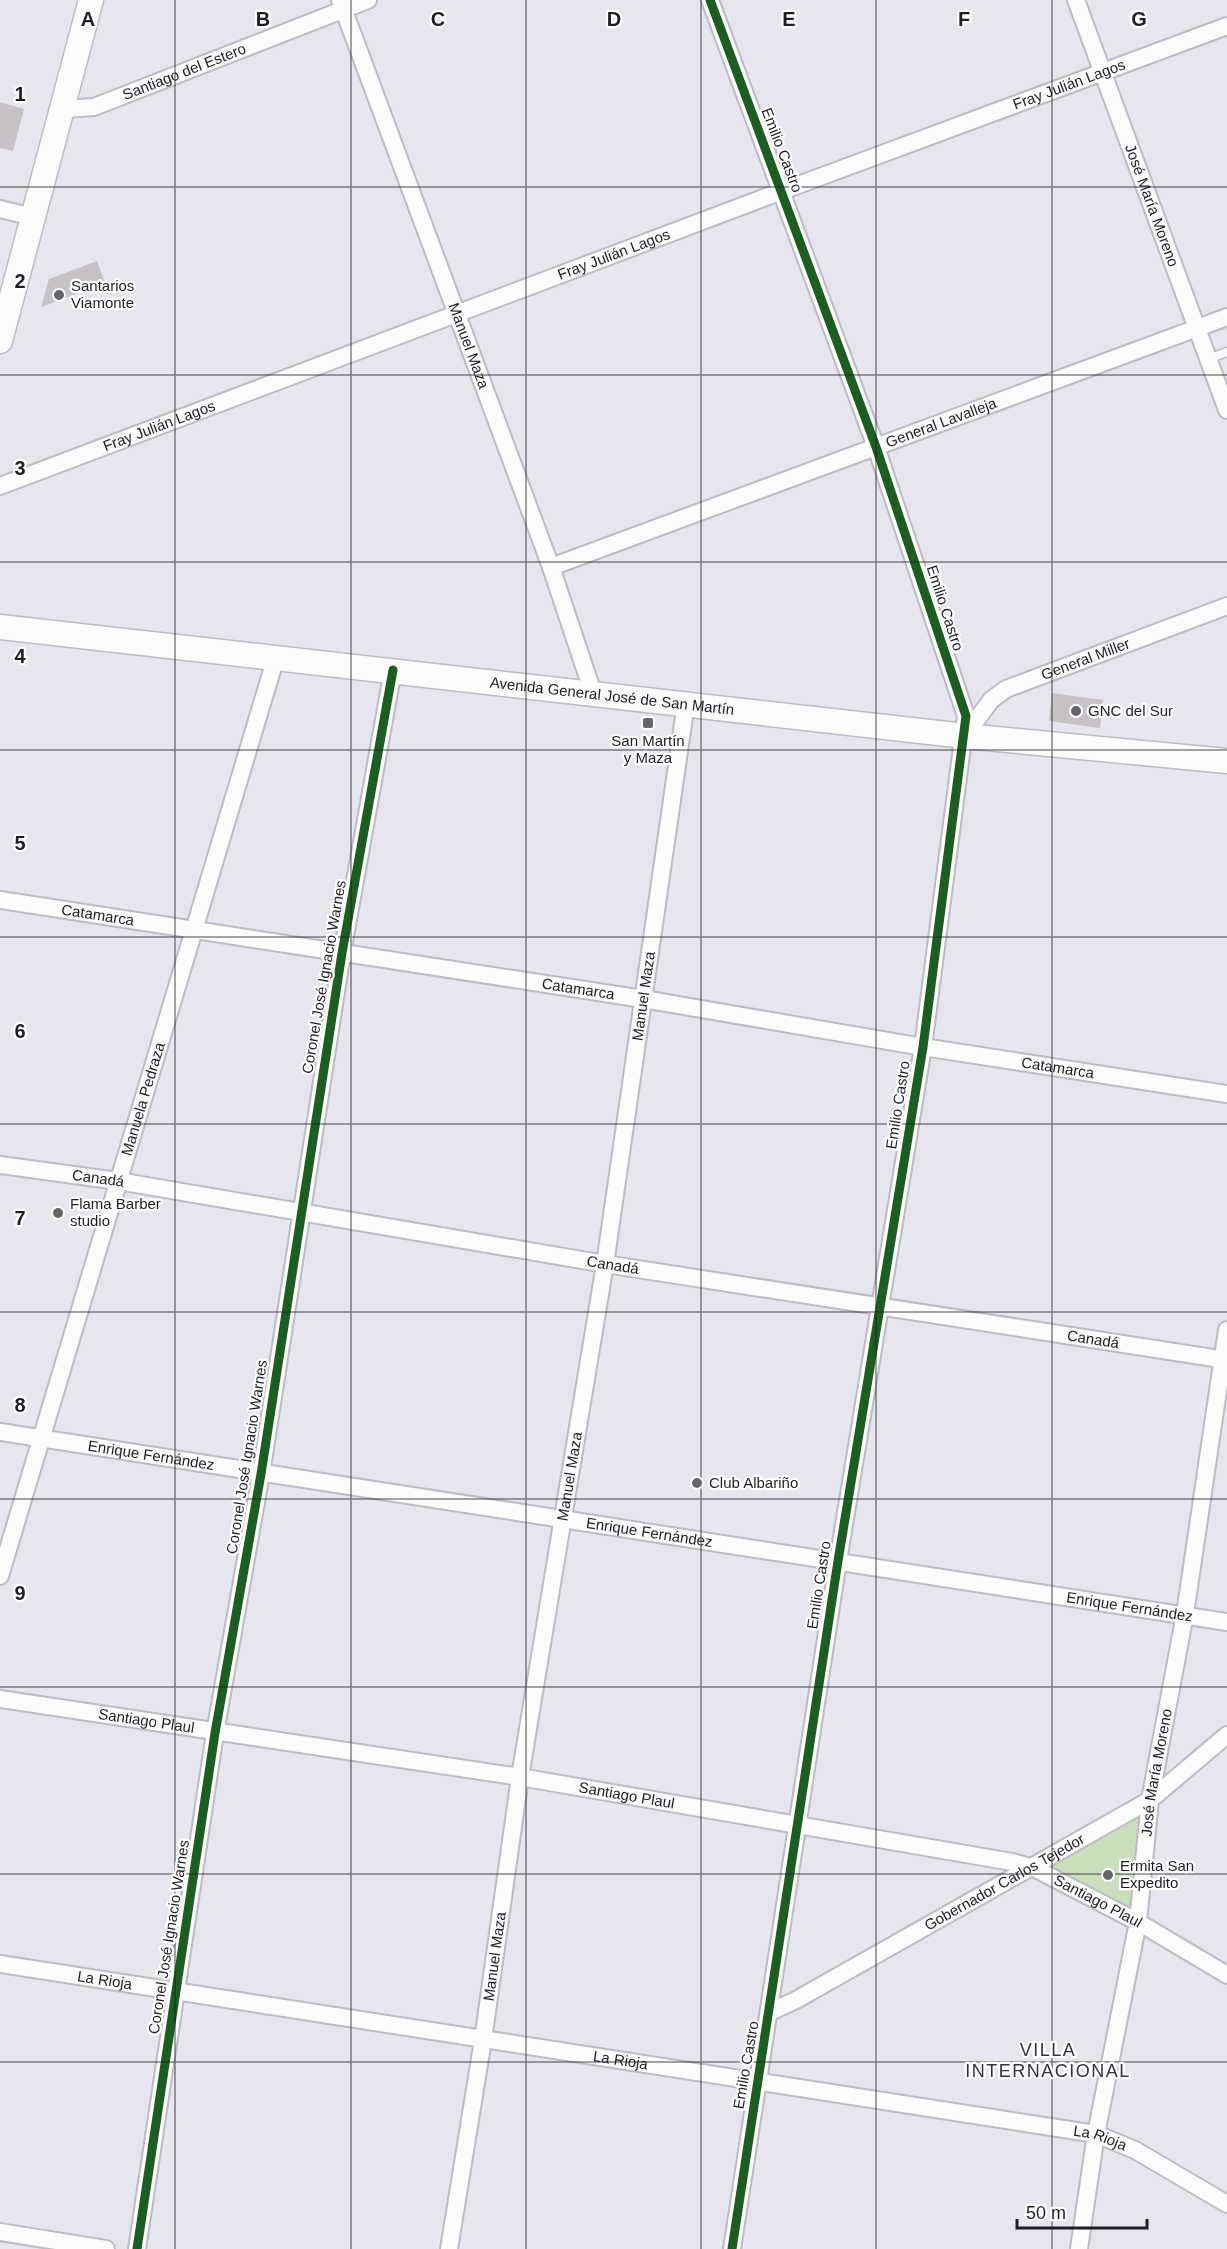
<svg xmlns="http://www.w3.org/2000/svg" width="1227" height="2249" viewBox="0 0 1227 2249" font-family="Helvetica,sans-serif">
  <rect width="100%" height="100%" fill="#e7e5ee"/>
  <!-- green -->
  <path fill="#c9debb" d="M1150 1800 1138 1922 1034 1868Z"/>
  <!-- building -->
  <g fill="#c7c2c5">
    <path d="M0 102 24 109 13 151 0 148Z"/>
    <path d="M97 261 105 283 41 307 49 279Z"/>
    <path d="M1052 693 1103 700 1100 728 1049 721Z"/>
  </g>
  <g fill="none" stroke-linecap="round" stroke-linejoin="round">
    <defs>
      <path id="lane" d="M1208 359 1227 352"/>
      <g id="street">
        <path id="s1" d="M340 0 551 567 593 693"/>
        <path d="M710 0 876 447 966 716 923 1047 838 1561 732 2249"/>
        <path id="s2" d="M1076 0 1227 410"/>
        <path id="s3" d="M63 109 94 107 368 0"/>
        <path d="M0 209 33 217"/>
        <path id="s4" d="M0 486 782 191 1227 26"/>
        <path id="s5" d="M551 567 1227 317"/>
        <path id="s6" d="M965 736 991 700 1006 689 1227 606"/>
        <path id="s7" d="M0 900 643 999 923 1047 1227 1094"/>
        <path id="s8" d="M0 1165 118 1181 605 1264 1227 1360"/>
        <path id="s9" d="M0 1432 1227 1622"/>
        <path id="s10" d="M0 1576 276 657"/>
        <path id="s11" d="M0 1699 520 1777 1012 1862 1034 1868 1138 1922 1227 1975"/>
        <path id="s12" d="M0 1964 1096 2134 1135 2150 1227 2204"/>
        <path id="s13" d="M770 2012 796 2000 1150 1800 1227 1735"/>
        <path d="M0 2232 106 2249"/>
        <path d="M137 2249 215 1733 261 1474 342 953 393 670"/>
        <path id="s14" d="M449 2249 483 2040 520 1777 605 1264 686 703"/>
        <path id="s15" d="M1079 2249 1096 2134 1138 1922 1150 1800 1185 1614 1227 1330"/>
      </g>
      <g id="secondary">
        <path d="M0 341 91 0"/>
        <path id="s16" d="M0 627 965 736 1227 761"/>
      </g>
    </defs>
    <!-- lane casing -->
    <use href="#lane" stroke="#bdbbc3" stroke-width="11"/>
    <!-- street casing -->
    <use href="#street" stroke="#bdbbc3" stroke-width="20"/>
    <!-- secondary casing -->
    <use href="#secondary" stroke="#bdbbc3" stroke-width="27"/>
    <!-- lane -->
    <use href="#lane" stroke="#fbfbfc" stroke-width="8"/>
    <!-- street -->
    <use href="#street" stroke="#fbfbfc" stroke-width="16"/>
    <!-- secondary -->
    <use href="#secondary" stroke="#fbfbfc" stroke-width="24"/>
    <defs>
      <g id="cycleway">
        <path d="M710 0 876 447 966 716 923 1047 838 1561 732 2249"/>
        <path d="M137 2249 215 1733 261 1474 342 953 393 670"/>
      </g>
    </defs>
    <!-- cycleway casing -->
    <use href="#cycleway" stroke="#fff" stroke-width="13"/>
    <!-- cycleway -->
    <use href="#cycleway" stroke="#1b5e20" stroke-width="9"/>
  </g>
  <!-- grid -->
  <path fill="none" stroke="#201e25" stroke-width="1.5" stroke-opacity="0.55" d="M175 0V2249M351 0V2249M526 0V2249M701 0V2249M876 0V2249M1052 0V2249M0 187H1227M0 375H1227M0 562H1227M0 750H1227M0 937H1227M0 1124H1227M0 1312H1227M0 1499H1227M0 1687H1227M0 1874H1227M0 2062H1227"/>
  <!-- markers -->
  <g fill="#66646b" stroke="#fff" stroke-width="2">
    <circle cx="59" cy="295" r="6"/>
    <circle cx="1076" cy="711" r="6"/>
    <rect x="642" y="717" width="12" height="12" rx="3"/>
    <circle cx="58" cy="1213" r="6"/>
    <circle cx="697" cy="1483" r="6"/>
    <circle cx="1108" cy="1875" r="6"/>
  </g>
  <g text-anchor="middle" stroke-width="4.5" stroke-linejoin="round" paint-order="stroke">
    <!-- street labels -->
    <g font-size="15" fill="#201e25" stroke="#fff">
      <text dy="5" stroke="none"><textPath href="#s3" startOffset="128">Santiago del Estero</textPath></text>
      <text dy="5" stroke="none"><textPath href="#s4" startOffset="1142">Fray Julián Lagos</textPath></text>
      <text transform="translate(782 150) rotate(69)" y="5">Emilio Castro</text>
      <text dy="5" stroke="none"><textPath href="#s2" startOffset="219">José María Moreno</textPath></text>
      <text dy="5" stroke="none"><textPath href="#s4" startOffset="656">Fray Julián Lagos</textPath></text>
      <text dy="5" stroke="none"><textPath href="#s1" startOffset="369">Manuel Maza</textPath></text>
      <text dy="5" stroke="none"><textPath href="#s5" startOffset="416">General Lavalleja</textPath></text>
      <text dy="5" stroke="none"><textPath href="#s4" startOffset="170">Fray Julián Lagos</textPath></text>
      <text transform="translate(945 608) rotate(72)" y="5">Emilio Castro</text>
      <text dy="5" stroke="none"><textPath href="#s6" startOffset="148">General Miller</textPath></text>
      <text dy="5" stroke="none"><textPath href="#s16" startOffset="616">Avenida General José de San Martín</textPath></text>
      <text dy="5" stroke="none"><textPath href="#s7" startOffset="99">Catamarca</textPath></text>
      <text transform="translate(324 977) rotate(-80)" y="5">Coronel José Ignacio Warnes</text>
      <text dy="5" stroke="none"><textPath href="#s7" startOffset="585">Catamarca</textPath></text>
      <text dy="5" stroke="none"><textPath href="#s14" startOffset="1268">Manuel Maza</textPath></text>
      <text dy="5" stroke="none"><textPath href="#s7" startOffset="1071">Catamarca</textPath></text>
      <text dy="5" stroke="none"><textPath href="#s10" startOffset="498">Manuela Pedraza</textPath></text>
      <text transform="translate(898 1105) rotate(-81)" y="5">Emilio Castro</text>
      <text dy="5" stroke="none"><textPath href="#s8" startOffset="99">Canadá</textPath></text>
      <text dy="5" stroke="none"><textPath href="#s8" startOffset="621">Canadá</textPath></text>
      <text dy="5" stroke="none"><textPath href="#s8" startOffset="1107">Canadá</textPath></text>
      <text dy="5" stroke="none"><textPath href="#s9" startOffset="153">Enrique Fernández</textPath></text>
      <text transform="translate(247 1457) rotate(-81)" y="5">Coronel José Ignacio Warnes</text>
      <text dy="5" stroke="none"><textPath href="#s14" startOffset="782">Manuel Maza</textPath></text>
      <text dy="5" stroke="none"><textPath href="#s9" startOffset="657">Enrique Fernández</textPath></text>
      <text transform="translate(819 1585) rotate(-81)" y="5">Emilio Castro</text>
      <text dy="5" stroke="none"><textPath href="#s9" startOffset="1143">Enrique Fernández</textPath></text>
      <text dy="5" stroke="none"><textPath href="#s11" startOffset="148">Santiago Plaul</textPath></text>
      <text dy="5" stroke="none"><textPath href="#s15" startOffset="483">José María Moreno</textPath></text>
      <text dy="5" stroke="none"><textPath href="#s11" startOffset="634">Santiago Plaul</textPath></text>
      <text dy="5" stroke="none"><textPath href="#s13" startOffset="268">Gobernador Carlos Tejedor</textPath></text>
      <text dy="5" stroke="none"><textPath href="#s11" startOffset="1120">Santiago Plaul</textPath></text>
      <text transform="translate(169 1937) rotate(-81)" y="5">Coronel José Ignacio Warnes</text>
      <text dy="5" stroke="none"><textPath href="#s14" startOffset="296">Manuel Maza</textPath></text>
      <text dy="5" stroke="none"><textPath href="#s12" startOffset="106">La Rioja</textPath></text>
      <text dy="5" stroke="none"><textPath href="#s12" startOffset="628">La Rioja</textPath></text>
      <text transform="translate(746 2065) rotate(-80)" y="5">Emilio Castro</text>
      <text dy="5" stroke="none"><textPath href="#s12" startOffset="1114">La Rioja</textPath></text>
    </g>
    <!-- poi labels -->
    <g font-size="15" fill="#201e25" stroke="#fff" text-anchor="start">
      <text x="71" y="291">Santarios<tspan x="71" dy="17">Viamonte</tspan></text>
      <text x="1088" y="716">GNC del Sur</text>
      <text x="648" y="746" text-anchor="middle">San Martín<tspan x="648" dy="17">y Maza</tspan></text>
      <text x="70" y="1209">Flama Barber<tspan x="70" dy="17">studio</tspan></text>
      <text x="709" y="1488">Club Albariño</text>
      <text x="1120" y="1871">Ermita San<tspan x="1120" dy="17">Expedito</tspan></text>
    </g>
    <!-- quarter labels -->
    <g font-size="18" letter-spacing="1.5" fill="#34313e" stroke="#fff">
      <text x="1048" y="2056">VILLA<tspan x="1048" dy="21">INTERNACIONAL</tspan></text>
    </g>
  </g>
  <g font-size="20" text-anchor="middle" font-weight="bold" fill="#201e25" stroke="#fff" stroke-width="4.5" stroke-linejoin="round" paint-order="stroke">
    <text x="88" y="26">A</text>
    <text x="263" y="26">B</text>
    <text x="438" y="26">C</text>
    <text x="614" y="26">D</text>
    <text x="789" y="26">E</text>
    <text x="964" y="26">F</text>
    <text x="1139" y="26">G</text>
    <text x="20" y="101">1</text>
    <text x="20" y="288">2</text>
    <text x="20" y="475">3</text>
    <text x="20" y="663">4</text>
    <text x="20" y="850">5</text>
    <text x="20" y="1038">6</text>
    <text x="20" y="1225">7</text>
    <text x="20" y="1412">8</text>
    <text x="20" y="1600">9</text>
  </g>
  <!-- scale -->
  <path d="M1017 2219v9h130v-9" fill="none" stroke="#201e25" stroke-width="3"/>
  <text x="1026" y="2219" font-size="18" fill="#201e25" stroke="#ffffff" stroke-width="4.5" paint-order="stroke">50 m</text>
</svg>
